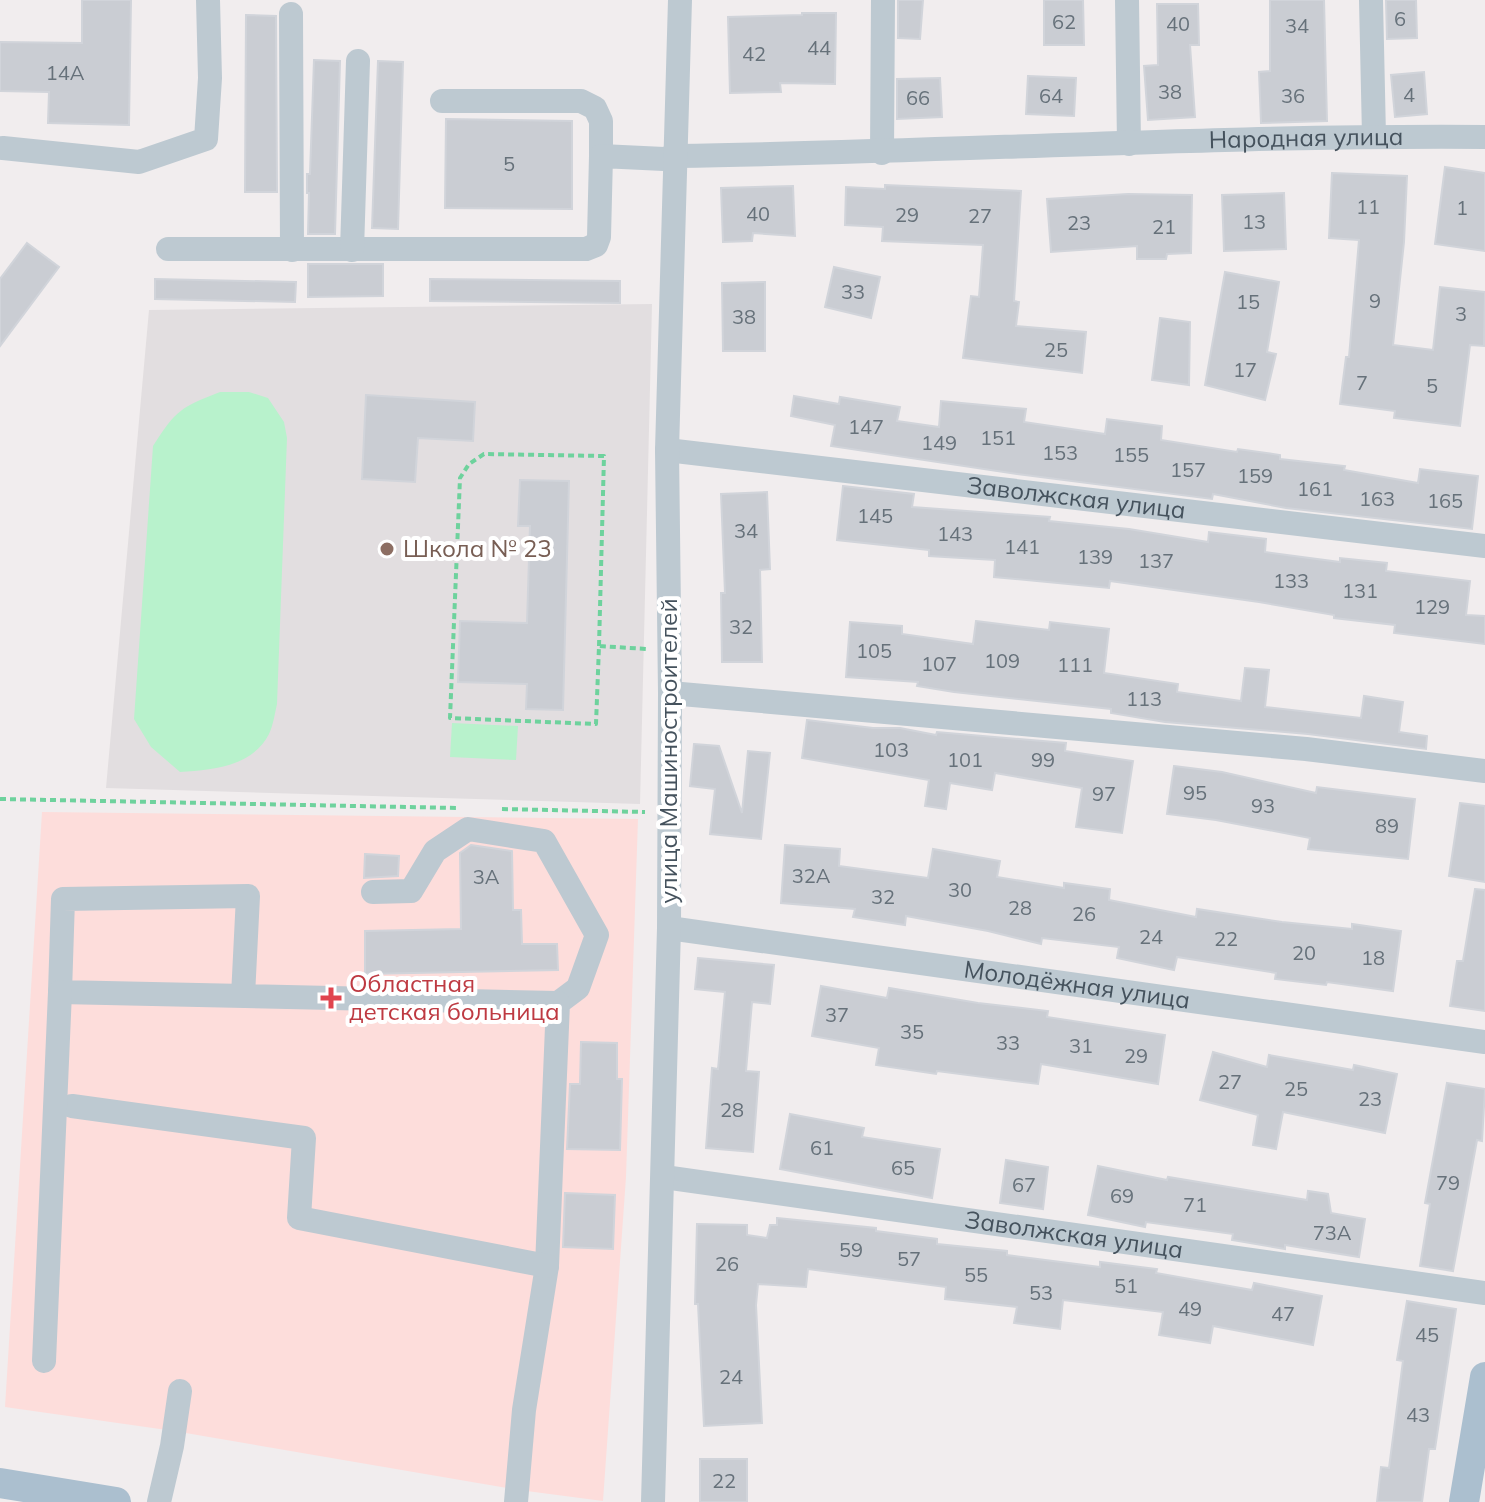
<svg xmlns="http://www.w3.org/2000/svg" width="1485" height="1502" viewBox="0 0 1485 1502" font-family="Mulish,sans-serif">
  <rect width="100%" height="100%" fill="#f1edee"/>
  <!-- education -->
  <path fill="#e2dee0" d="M652 304 640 804 106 788 149 310Z"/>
  <!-- medical -->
  <path fill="#fddddb" d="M42 812 638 819 626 1177 603 1501 519 1490 174 1431 5 1407Z"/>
  <!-- green -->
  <g fill="#b8f2cc">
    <path d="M220 392H249L268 398 284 422 287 438 277 704C275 713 273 726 269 734 252 767 212 770 180 772L151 747 134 719 153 446C176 410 181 407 220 392Z"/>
    <path d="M452 723 518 726 516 760 450 757Z"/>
  </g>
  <!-- building -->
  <g fill="#cacdd3" stroke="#d1d4da" stroke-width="2">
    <path d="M82 0H131L129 125 48 123 49 92 0 91V42L82 43Z"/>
    <path d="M898 0H923L920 39 898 38Z"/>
    <path d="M1044 0H1083L1084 45H1044Z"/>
    <path d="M1270 0H1324L1327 121 1261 123 1259 72 1270 71Z"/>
    <path d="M1386 0H1416L1417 38 1387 39Z"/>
    <path d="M1157 4H1198L1199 45H1190L1195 117 1148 120 1144 66 1158 65Z"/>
    <path d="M802 13H836L835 84 780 83 781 92 730 93 728 17 802 15Z"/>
    <path d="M246 15 276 16 277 192H245Z"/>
    <path d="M314 60 340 61 335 234H308L309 193H307V174H310Z"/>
    <path d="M378 61 403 62 398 229 372 228Z"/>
    <path d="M1424 72 1427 114 1395 117 1391 75Z"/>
    <path d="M1028 76 1076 78 1074 116 1026 114Z"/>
    <path d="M940 78 942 117 897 119V79Z"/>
    <path d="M446 119 572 121V209L445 208Z"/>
    <path d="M1445 167 1485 173V251L1435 244Z"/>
    <path d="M1332 173 1407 176 1404 242 1393 345 1433 350 1440 287 1485 292 1484 346 1470 345 1460 426 1394 418 1395 411 1340 404 1346 357H1349L1359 240 1329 238Z"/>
    <path d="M885 185 1021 191 1014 301 1019 302 1016 326 1086 332 1082 373 963 358 971 296 979 297 983 245 882 241 883 227 845 225 846 187 885 189Z"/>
    <path d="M793 186 795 236 753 233 752 241 723 242 721 188Z"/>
    <path d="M1284 193 1286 249 1224 251 1222 195Z"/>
    <path d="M1128 194 1192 195 1191 253 1167 254 1166 259H1137V246L1051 252 1047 199Z"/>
    <path d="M27 243 59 267 0 346V279Z"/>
    <path d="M308 264H383V296L308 297Z"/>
    <path d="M834 267 880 277 871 318 825 307Z"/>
    <path d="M1225 272 1279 282 1267 352 1276 354 1265 400 1205 385Z"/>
    <path d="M155 279 296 282 295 302 155 299Z"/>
    <path d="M430 279 620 281V303L430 301Z"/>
    <path d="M765 282V351H723L722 283Z"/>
    <path d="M1160 318 1190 322 1189 385 1152 380Z"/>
    <path d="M366 395 475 402 473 441 418 438 415 482 362 479Z"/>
    <path d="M794 396 839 404 840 397 900 407 897 421 939 427 941 401 1026 409 1024 422 1105 434 1107 419 1162 426 1161 440 1237 452 1238 449 1280 455V459L1345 466 1344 470 1418 483 1420 469 1478 476 1472 529 1286 508 1213 494 1212 499 1017 474 831 446 835 425 791 416Z"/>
    <path d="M520 480 569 481 563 710 526 709 527 684 458 682 460 621 527 623 530 526H518Z"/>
    <path d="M843 486 914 494 912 507 1050 517 1049 521 1129 529 1208 542 1209 532 1266 539 1265 552 1340 562V558L1387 563 1386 571 1470 581 1466 615 1485 616V644L1394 633 1395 625 1334 618V615L1259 602 1110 581 1109 588 994 577 995 560 929 556V550L837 540Z"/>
    <path d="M767 492 770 569 760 570 762 662H722L721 593H725L721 494Z"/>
    <path d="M976 621 1049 630 1050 622 1109 629 1104 673 1178 684 1177 692 1241 701 1245 668 1269 670 1265 707 1361 718 1364 696 1403 702 1399 732 1427 736 1426 749 1308 734 1165 722 1111 713V709L954 692 917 686 918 682 846 677 850 622 902 626V634L973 644Z"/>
    <path d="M807 720 873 728H900L936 735 937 732 1066 743 1065 751 1133 761 1122 833 1076 827 1082 788 995 773 992 790 950 783 946 809 925 806 929 780 802 758Z"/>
    <path d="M694 744 719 746 742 813 748 751 770 753 761 839 710 834 715 789 690 786Z"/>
    <path d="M1174 766 1222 772 1316 793 1317 787 1415 799 1408 859 1308 849 1310 838 1216 820 1167 814Z"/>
    <path d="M1460 803 1485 806V882L1449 876Z"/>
    <path d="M471 845 512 851 513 910H521L522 944H557L558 970 365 974V931L461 929 460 853Z"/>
    <path d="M785 845 840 849 839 866 928 878 933 849 1000 861 997 877 1064 888V883L1110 889 1109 900 1196 917 1197 909 1282 922 1352 929V924L1401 931 1393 991 1327 982 1326 985 1275 979 1276 973 1177 957 1174 970 1117 958 1119 947 1042 938 1041 944 988 931 906 916 905 925 853 917 855 909 781 903Z"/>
    <path d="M365 854 399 856 398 876 364 878Z"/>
    <path d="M1475 889 1485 890V1011L1450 1006 1457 961H1463Z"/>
    <path d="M698 958 774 965 770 1004 752 1002 746 1071 759 1072 753 1152 706 1148 712 1068 718 1069 725 992 695 989Z"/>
    <path d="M821 986 887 998 889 988 978 1003 1048 1011 1047 1017 1165 1035 1158 1084 1041 1064 1038 1084 937 1071 936 1074 876 1065 879 1048 812 1036Z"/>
    <path d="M581 1042 617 1043V1079H622L620 1150 567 1149 570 1084H580Z"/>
    <path d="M1213 1052 1267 1067 1269 1055 1353 1070 1354 1065 1397 1074 1385 1133 1283 1112 1276 1149 1253 1145 1258 1115 1200 1100Z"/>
    <path d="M1447 1083 1485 1089 1482 1141 1477 1140 1453 1271 1420 1266 1430 1204 1425 1203Z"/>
    <path d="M790 1114 864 1128 862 1137 940 1149 932 1198 780 1169Z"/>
    <path d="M1006 1160 1048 1167 1043 1209 1000 1203Z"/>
    <path d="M1098 1166 1167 1180 1168 1177 1307 1200 1308 1191 1328 1194 1331 1213 1365 1219 1359 1257 1285 1245V1249L1232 1240 1233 1234 1146 1222 1145 1227 1088 1215Z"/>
    <path d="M565 1193 615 1195 613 1249 563 1247Z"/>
    <path d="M777 1218 876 1228V1231L937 1239V1244L1007 1251V1255L1100 1267V1262L1157 1269 1156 1273 1252 1290 1254 1283 1322 1296 1313 1345 1213 1326 1210 1343 1159 1335 1163 1312 1063 1300 1060 1329 1014 1323 1017 1307 945 1299 946 1287 808 1269 806 1287 758 1284 756 1305 762 1423 704 1426 698 1304H695L697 1224 747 1225V1235L767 1238 770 1225H777Z"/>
    <path d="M1407 1301 1456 1309 1435 1449H1429L1422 1502H1377L1381 1467 1389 1468 1403 1361 1397 1360Z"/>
    <rect x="700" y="1459" width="47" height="43"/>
  </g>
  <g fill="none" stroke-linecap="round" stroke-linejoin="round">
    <!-- path -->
    <g stroke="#6ed29d" stroke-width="4" stroke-dasharray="6 4" stroke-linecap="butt">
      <path d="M599 646 604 456 484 454 469 464 460 478 450 718 596 724 599 646 647 649"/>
      <path d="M0 799 458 808"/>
      <path d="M502 809 645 812"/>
    </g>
    <!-- minor -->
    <g stroke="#bdc9d1" stroke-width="24">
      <path d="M1127 0 1129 144"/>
      <path d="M1371 0 1374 136"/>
      <path d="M291 14 292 250"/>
      <path d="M442 101H581L595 108 601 121V156"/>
      <path d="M3 148 139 162 206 139 210 78 208 0"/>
      <path d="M882 153 883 0"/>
      <path id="s1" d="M168 249H586L596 245 599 237 601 156 664 159 677 156C946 152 1216 135 1485 137"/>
      <path d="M352 250 358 61"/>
      <path id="s2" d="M667 450 1485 546"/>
      <path d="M670 693 1306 749 1485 771"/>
      <path d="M373 892 411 891 435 851 468 829 544 841 597 935 578 988 558 1003 547 1266 524 1410 516 1502"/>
      <path id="s3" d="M669 928 1485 1042"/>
      <path d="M243 996 248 896 63 899 60 992 558 1003"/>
      <path d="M72 1106 304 1138 299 1218 547 1266"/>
      <path id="s4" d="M664 1177 1485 1293"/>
      <path d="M44 1361 60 992"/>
      <path d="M159 1502 172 1446 180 1391"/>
      <path d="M653 1502 669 928 670 693 667 450 680 0"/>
    </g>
    <!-- major -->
    <g stroke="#abbfcf" stroke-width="30">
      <path d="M0 1483 116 1502"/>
      <path d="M1464 1502 1485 1377"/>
    </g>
  </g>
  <!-- markers -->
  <circle fill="#8d6e63" stroke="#fff" stroke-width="3" cx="387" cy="549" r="8"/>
  <path fill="#e0444e" stroke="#fff" stroke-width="3" d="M327 986h8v8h8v8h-8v8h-8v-8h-8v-8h8z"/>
  <g text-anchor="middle" stroke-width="8" stroke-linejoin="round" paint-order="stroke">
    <!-- number labels -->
    <g font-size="20" fill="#66717a">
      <text x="1400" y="26">6</text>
      <text x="1064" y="29">62</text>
      <text x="1178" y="31">40</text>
      <text x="1297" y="33">34</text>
      <text x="819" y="55">44</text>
      <text x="754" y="61">42</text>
      <text x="65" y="80">14А</text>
      <text x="1170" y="99">38</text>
      <text x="1409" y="102">4</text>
      <text x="1051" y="103">64</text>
      <text x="1293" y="103">36</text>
      <text x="918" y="105">66</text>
      <text x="509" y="171">5</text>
      <text x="1368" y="214">11</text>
      <text x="1462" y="215">1</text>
      <text x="758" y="221">40</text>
      <text x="907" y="222">29</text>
      <text x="980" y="223">27</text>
      <text x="1254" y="229">13</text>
      <text x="1079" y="230">23</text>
      <text x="1164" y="234">21</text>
      <text x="853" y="299">33</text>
      <text x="1375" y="308">9</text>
      <text x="1248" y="309">15</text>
      <text x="1461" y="321">3</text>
      <text x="744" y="324">38</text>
      <text x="1056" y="357">25</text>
      <text x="1245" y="377">17</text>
      <text x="1362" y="390">7</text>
      <text x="1432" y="393">5</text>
      <text x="866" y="434">147</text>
      <text x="998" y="445">151</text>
      <text x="939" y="450">149</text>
      <text x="1060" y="460">153</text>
      <text x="1131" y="462">155</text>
      <text x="1188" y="477">157</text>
      <text x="1255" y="483">159</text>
      <text x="1315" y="496">161</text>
      <text x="1377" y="506">163</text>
      <text x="1445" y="508">165</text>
      <text x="875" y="523">145</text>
      <text x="746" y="538">34</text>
      <text x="955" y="541">143</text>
      <text x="1022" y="554">141</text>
      <text x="1095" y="564">139</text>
      <text x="1156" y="568">137</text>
      <text x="1291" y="588">133</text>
      <text x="1360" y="598">131</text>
      <text x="1432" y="614">129</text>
      <text x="741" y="634">32</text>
      <text x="874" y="658">105</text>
      <text x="1002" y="668">109</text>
      <text x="939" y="671">107</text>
      <text x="1075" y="672">111</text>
      <text x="1144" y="706">113</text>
      <text x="891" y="757">103</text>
      <text x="965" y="767">101</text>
      <text x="1043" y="767">99</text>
      <text x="1195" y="800">95</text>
      <text x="1104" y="801">97</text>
      <text x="1263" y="813">93</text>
      <text x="1387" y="833">89</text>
      <text x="811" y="883">32А</text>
      <text x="486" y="884">3А</text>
      <text x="960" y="897">30</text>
      <text x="883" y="904">32</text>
      <text x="1020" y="915">28</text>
      <text x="1084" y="921">26</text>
      <text x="1151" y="944">24</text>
      <text x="1226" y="946">22</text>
      <text x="1304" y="960">20</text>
      <text x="1373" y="965">18</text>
      <text x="837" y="1022">37</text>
      <text x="912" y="1039">35</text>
      <text x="1008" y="1050">33</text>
      <text x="1081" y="1053">31</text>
      <text x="1136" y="1063">29</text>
      <text x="1230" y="1089">27</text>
      <text x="1296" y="1096">25</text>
      <text x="1370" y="1106">23</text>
      <text x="732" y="1117">28</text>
      <text x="822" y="1155">61</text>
      <text x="903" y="1175">65</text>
      <text x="1448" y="1190">79</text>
      <text x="1024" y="1192">67</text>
      <text x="1122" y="1203">69</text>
      <text x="1195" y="1212">71</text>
      <text x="1332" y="1240">73А</text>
      <text x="851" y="1257">59</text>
      <text x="909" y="1266">57</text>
      <text x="727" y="1271">26</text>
      <text x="976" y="1282">55</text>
      <text x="1126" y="1293">51</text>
      <text x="1041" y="1300">53</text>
      <text x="1190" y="1316">49</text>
      <text x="1283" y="1321">47</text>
      <text x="1427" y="1342">45</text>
      <text x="731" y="1384">24</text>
      <text x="1418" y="1422">43</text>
      <text x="724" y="1488">22</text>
    </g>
    <!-- street labels -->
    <g font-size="24" fill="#45525d" stroke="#fff">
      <text dy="8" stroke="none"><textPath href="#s1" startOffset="1224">Народная улица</textPath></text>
      <text dy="8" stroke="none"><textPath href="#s2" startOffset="412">Заволжская улица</textPath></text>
      <text transform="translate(669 751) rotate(-90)" y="8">улица Машиностроителей</text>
      <text dy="8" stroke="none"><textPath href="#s3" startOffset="412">Молодёжная улица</textPath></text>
      <text dy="8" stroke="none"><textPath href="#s4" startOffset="414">Заволжская улица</textPath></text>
    </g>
    <!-- education labels -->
    <g font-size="24" fill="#785e54" stroke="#fff" text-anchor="start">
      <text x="403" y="557">Школа № 23</text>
    </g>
    <!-- health labels -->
    <g font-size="24" fill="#be3a42" stroke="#fff" text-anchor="start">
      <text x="349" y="992">Областная<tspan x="349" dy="28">детская больница</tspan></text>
    </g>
  </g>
</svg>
